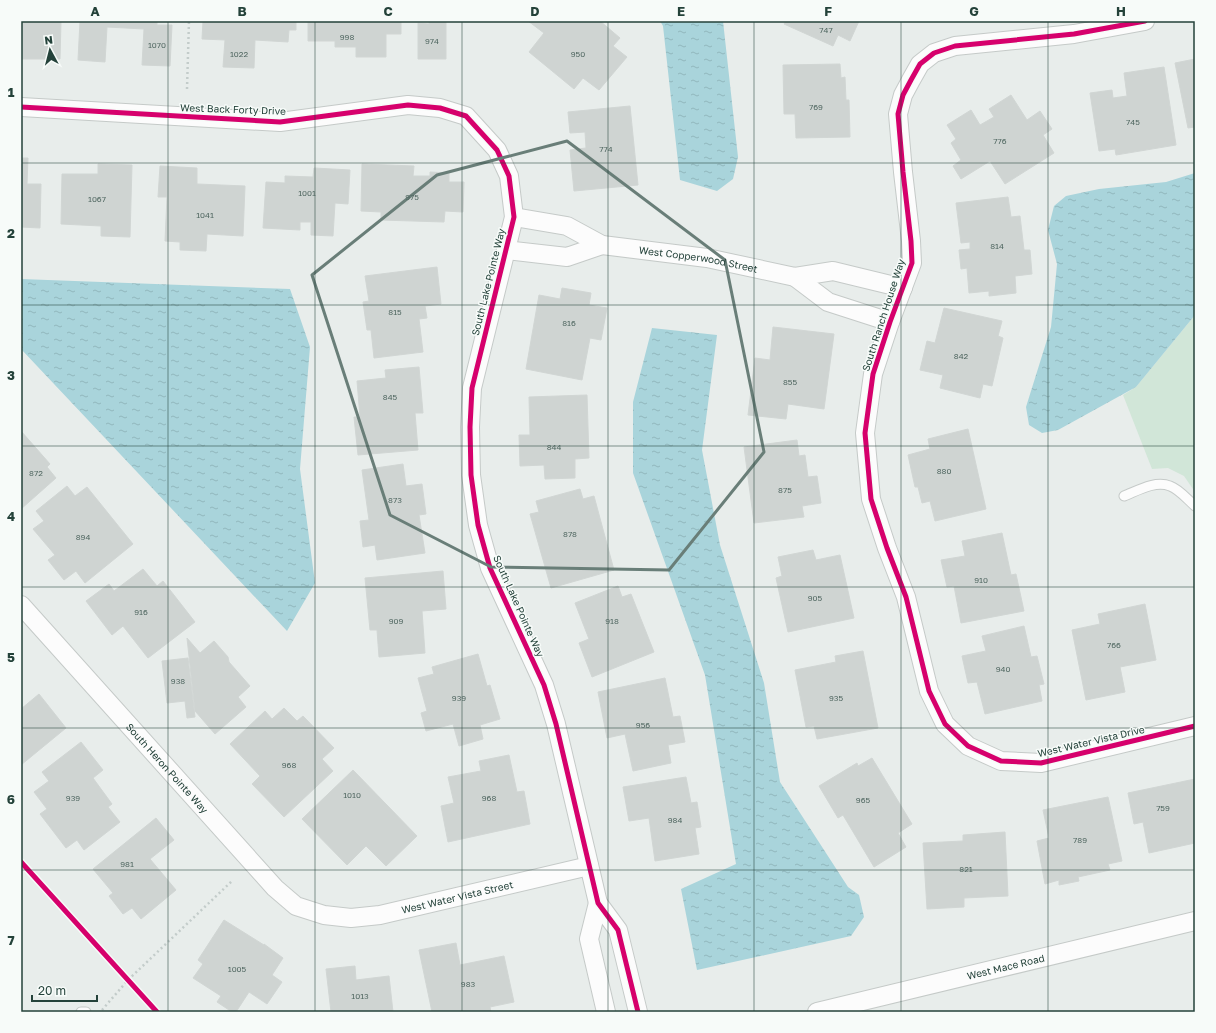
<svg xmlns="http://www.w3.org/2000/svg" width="1216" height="1033" viewBox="0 0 1216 1033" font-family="'Golos Text',sans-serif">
  <defs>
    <pattern id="water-ripples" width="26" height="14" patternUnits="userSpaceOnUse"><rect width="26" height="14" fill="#a9d4db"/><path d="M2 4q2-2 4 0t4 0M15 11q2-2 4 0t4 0" fill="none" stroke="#91b7bd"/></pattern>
  </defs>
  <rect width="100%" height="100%" fill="#e8edeb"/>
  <!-- park -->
  <path fill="#d1e6d8" d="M1195 315V492L1184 476 1168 468 1152 469 1123 395 1136 387Z"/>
  <!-- water -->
  <g fill="url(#water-ripples)">
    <path d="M660 21H723L738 157 733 179 717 191 680 180 663 26Z"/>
    <path d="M1195 173V315L1136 387 1058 430 1042 433 1029 425 1026 407 1051 327 1057 264 1048 230 1054 206 1066 196 1099 189 1166 182Z"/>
    <path d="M21 279 290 289 310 347 300 469 315 583 287 631 21 349Z"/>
    <path d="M652 328 717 335 702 450 720 545 764 683 780 782 848 887 859 895 864 917 851 936 697 970 681 889 736 864 705 675 633 473V402Z"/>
  </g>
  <!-- building -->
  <g fill="#cfd4d2" stroke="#d1d6d4">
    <path d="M21 21H61L60 59H21Z"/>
    <path d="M80 21H157V25H172L170 66 142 65 144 29 107 27 105 62 78 60Z"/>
    <path d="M203 21H296V30H289L288 42 255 40 254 68 223 67 225 40 202 39Z"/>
    <path d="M308 21H401V34H386V57H356V47H335V41H308Z"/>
    <path d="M429 21H485H446V59H418V23L429 24Z"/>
    <path d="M528 21H600L620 38 613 46 627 57 599 90 583 78 574 89 529 52 544 33Z"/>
    <path d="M786 21H859L850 41 838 35 833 46 784 24Z"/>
    <path d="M1195 59V127L1188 128 1175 63Z"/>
    <path d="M840 64 841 78 845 77 846 100H849L850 137 796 138 795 114H784L783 65Z"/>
    <path d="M1164 67 1176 145 1116 155 1115 149 1099 151 1090 93 1112 90 1113 98 1127 96 1124 73Z"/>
    <path d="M1011 95 1027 120 1040 111 1052 129 1043 135 1054 153 1005 184 990 161 961 179 953 166 961 160 951 143 956 139 947 125 971 110 980 125 994 117 989 109Z"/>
    <path d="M630 106 638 185 574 191 570 150 586 148 585 132 570 133 568 112Z"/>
    <path d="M21 158H28L27 184H41L40 228 21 227Z"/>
    <path d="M98 164 132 165 130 237 101 236V226L61 224 62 174H98Z"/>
    <path d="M362 164 414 166 413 176H430V172L449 173V182H464L463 212 445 211 444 222 381 220V212L361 211Z"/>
    <path d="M160 166 197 168V184L245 186 243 236 207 234 206 251 180 250V242L165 241 167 197H158Z"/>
    <path d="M314 168 350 170 348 204 335 203 333 236 311 235V222H300V230L263 228 266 182 285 183V176L313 177Z"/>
    <path d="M1008 197 1011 217 1020 216 1024 250H1030L1032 274 1015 276 1016 293 989 296V291L969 293 967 268 961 269 959 250 970 249V242L961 243 956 203Z"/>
    <path d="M437 267 441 304 425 306 427 318 419 319 423 352 374 358 371 330H367L363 302 369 301 365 276Z"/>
    <path d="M562 288 591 293 589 305 607 308 601 340 590 338 582 380 526 369 539 295 560 299Z"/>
    <path d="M944 308 1002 321 998 336 1003 338 992 386 983 384 980 398 940 388 943 375 920 370 927 341 935 343Z"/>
    <path d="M773 327 834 334 824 409 788 404 786 419 748 415 755 358 770 360Z"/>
    <path d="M419 367 423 413H415L418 450 358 455 354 417H360L357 381 386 378 385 370Z"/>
    <path d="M587 395 589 458 575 459V478L545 479 544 465 520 466 519 435H530L529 397Z"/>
    <path d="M968 429 986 509 935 521 930 501 922 503 918 487H915L908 455 930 449 928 439Z"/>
    <path d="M21 431 50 464 47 467 56 478 21 509Z"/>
    <path d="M797 440 799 456 805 455 808 477 817 476 821 503 802 506 804 517 754 523 744 447Z"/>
    <path d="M403 464 406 486 422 484 426 514 419 515 425 553 377 560 375 545 363 547 360 521 369 520 362 470Z"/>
    <path d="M67 486 75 496 87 487 133 544 85 583 76 571 64 580 48 560 55 555 33 529 44 521 36 511Z"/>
    <path d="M580 489 583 499 594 496 614 570 551 588 530 514 539 512 536 501Z"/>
    <path d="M1002 533 1011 575 1016 574 1024 611 961 623 954 586 947 587 941 560 965 556 962 541Z"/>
    <path d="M813 550 816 560 840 555 854 618 788 632 776 578 782 576 778 557Z"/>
    <path d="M143 569 157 586 163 581 195 622 148 658 123 626 112 635 86 601 109 584 114 591Z"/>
    <path d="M443 571 446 609 422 611 425 653 379 657 377 630H370L365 578Z"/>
    <path d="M618 586 622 597 631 594 654 652 592 677 579 643 589 639 575 603Z"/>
    <path d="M1145 604 1156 660 1120 667 1125 692 1086 700 1072 630 1100 624 1098 614Z"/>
    <path d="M1024 626 1031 657 1037 656 1044 684 1039 685 1042 701 985 714 977 682 968 683 962 656 986 651 982 636Z"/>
    <path d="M187 638 200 653 214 641 228 657 229 662 250 686 238 697 246 707 215 734 195 711Z"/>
    <path d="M863 651 878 728 817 739 814 726 806 727 795 670 836 662 835 656Z"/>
    <path d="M478 654 487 686 490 685 500 719 480 725 483 739 459 746 453 724 426 731 421 713 427 711 418 678 434 674 432 667Z"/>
    <path d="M188 658 195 717 187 718 185 701 167 703 162 661Z"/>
    <path d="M665 678 673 717 680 716 685 742 668 745 671 763 633 771 625 734 607 738 598 692Z"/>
    <path d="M39 694 66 728 21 765V709Z"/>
    <path d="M284 708 297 721 303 716 334 748 322 759 333 771 284 817 252 784 260 776 230 744 265 711 272 719Z"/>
    <path d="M81 742 103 770 93 778 112 804 108 807 120 822 84 850 77 840 66 848 40 814 47 809 34 792 49 781 42 772Z"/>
    <path d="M509 755 517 792 524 791 530 824 448 842 441 806 454 803 448 777 481 771 479 761Z"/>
    <path d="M872 758 912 824 898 833 906 847 874 867 843 815 838 818 819 786 857 763 858 766Z"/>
    <path d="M353 770 417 836 386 866 366 846 347 865 302 819Z"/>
    <path d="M686 777 691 803 697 802 701 827 695 828 699 854 655 861 649 818 629 821 623 787Z"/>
    <path d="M1195 779V843L1149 853 1143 822 1134 824 1128 793Z"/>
    <path d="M1108 797 1122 861 1108 864 1110 870 1078 877 1079 881 1059 885V880L1045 884 1037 841 1049 838 1043 810Z"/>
    <path d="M156 818 174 840 150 859 176 890 141 919 132 908 123 914 109 896 113 893 93 869Z"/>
    <path d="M1005 832 1008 896 964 898V907L927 909 923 843 963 841V835Z"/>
    <path d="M224 920 264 945V944L283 958 272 975 282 982 267 1004 249 992 236 1012H232L217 1002 221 996 193 978 203 964 198 960Z"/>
    <path d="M456 943 460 965 504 956 514 1002 490 1007 491 1012H432L419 950Z"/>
    <path d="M355 966 356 980 389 976 393 1012H331L326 969Z"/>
  </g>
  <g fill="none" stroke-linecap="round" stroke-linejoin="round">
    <defs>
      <g id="lane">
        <path d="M1124 496C1137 491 1155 480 1170 486 1179 489 1188 500 1195 506"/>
        <path d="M81 1012H86"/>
      </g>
      <g id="street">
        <path d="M1145 21 1074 34 955 46 934 53 920 64 911 80 903 95 898 114 903 172 911 241 912 263 890 322 873 374 865 433 871 499 887 548 906 597 929 691 945 724 968 746 1001 761 1041 763 1195 726"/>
        <path d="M21 107 280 122 408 105 440 108 466 116 497 150 509 176 514 217 472 388 470 427 471 475 478 525 490 568 544 685 556 724 598 903 618 930 638 1012"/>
        <path id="s1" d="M514 217 567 226 602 245 707 258 795 277 833 271 903 288"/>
        <path d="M506 250 567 257 602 245"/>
        <path d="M795 277 828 302 890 322"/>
        <path id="s2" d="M21 605 275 888 296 906 324 915 351 918 380 915 589 866"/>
        <path d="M598 903 589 939 606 1012"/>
        <path id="s3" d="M817 1012 1195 921"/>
      </g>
    </defs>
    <!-- lane casing -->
    <use href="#lane" stroke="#c5cac8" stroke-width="11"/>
    <!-- street casing -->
    <use href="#street" stroke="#c5cac8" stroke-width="20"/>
    <!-- path -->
    <g stroke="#c3ccca" stroke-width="2.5" stroke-dasharray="2 3" stroke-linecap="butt">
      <path d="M187 89 189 21"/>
      <path d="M102 1010 128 980 232 881"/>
    </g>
    <!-- lane -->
    <use href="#lane" stroke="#fcfcfc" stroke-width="9"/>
    <!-- street -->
    <use href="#street" stroke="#fcfcfc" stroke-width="18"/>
    <defs>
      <g id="cycleway">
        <path d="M1145 21 1074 34 955 46 934 53 920 64 911 80 903 95 898 114 903 172 911 241 912 263 890 322 873 374 865 433 871 499 887 548 906 597 929 691 945 724 968 746 1001 761 1041 763 1195 726"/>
        <path d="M21 107 280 122 408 105 440 108 466 116 497 150 509 176 514 217 472 388 470 427 471 475 478 525 490 568 544 685 556 724 598 903 618 930 638 1012"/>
        <path d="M21 862 157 1012"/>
      </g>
    </defs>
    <!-- cycleway casing -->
    <use href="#cycleway" stroke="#f7fbf9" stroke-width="8"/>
    <!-- cycleway -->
    <use href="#cycleway" stroke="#d6006c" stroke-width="5"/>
  </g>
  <!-- marked area -->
  <path fill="none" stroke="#697e78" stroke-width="3" stroke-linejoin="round" d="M567 141 725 260 764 452 669 570 491 567 390 515 312 275 437 175Z"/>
  <!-- grid -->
  <path fill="none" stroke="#24423a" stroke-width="1" stroke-opacity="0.55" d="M168 21V1012M315 21V1012M462 21V1012M608 21V1012M754 21V1012M901 21V1012M1048 21V1012M21 163H1195M21 305H1195M21 446H1195M21 587H1195M21 728H1195M21 870H1195"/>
  <g text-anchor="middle" stroke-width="3" stroke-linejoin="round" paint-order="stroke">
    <!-- number labels -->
    <g font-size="8" fill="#506761">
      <text x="826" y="33">747</text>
      <text x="347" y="40">998</text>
      <text x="432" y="44">974</text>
      <text x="157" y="48">1070</text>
      <text x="239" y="57">1022</text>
      <text x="578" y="57">950</text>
      <text x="816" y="110">769</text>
      <text x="1133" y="125">745</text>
      <text x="1000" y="144">776</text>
      <text x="606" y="152">774</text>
      <text x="307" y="196">1001</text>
      <text x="412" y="200">975</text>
      <text x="97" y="202">1067</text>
      <text x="205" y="218">1041</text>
      <text x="997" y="249">814</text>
      <text x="395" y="315">815</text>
      <text x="569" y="326">816</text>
      <text x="961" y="359">842</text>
      <text x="790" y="385">855</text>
      <text x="390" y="400">845</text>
      <text x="554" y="450">844</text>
      <text x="944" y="474">880</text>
      <text x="36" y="476">872</text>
      <text x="785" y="493">875</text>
      <text x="395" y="503">873</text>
      <text x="570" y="537">878</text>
      <text x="83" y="540">894</text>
      <text x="981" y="583">910</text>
      <text x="815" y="601">905</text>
      <text x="141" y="615">916</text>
      <text x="396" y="624">909</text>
      <text x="612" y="624">918</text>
      <text x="1114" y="648">766</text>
      <text x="1003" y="672">940</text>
      <text x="178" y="684">938</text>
      <text x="459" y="701">939</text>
      <text x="836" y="701">935</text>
      <text x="643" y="728">956</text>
      <text x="289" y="768">968</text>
      <text x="352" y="798">1010</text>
      <text x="73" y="801">939</text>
      <text x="489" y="801">968</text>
      <text x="863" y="803">965</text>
      <text x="1163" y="811">759</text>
      <text x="675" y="823">984</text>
      <text x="1080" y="843">789</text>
      <text x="127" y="867">981</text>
      <text x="966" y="872">821</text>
      <text x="237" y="972">1005</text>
      <text x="468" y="987">983</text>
      <text x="360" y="999">1013</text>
    </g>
    <!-- street labels -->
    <g font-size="10" fill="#24423a" stroke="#f7fbf9">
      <text transform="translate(233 109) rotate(2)" y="4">West Back Forty Drive</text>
      <text dy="4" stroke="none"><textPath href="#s1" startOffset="191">West Copperwood Street</textPath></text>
      <text transform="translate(488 282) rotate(-76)" y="4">South Lake Pointe Way</text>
      <text transform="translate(883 315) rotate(-72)" y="4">South Ranch House Way</text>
      <text transform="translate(519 606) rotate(66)" y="4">South Lake Pointe Way</text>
      <text transform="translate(1091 741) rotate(-13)" y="4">West Water Vista Drive</text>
      <text dy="4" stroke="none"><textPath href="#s2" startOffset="219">South Heron Pointe Way</textPath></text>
      <text dy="4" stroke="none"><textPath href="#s2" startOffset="573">West Water Vista Street</textPath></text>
      <text dy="4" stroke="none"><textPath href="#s3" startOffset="194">West Mace Road</textPath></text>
    </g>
  </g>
  <!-- border -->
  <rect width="1216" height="1033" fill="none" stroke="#f7fbf9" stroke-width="44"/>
  <!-- north arrow -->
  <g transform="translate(50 50) rotate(353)" stroke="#f7fbf9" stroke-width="3" paint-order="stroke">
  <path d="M0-3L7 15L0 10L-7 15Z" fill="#24423a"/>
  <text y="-6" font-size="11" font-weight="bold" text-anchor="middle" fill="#24423a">N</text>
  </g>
  <!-- scale -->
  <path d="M32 995v6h65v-6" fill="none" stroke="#24423a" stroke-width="2"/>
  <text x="38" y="995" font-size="12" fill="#24423a" stroke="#f7fbf9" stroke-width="3" paint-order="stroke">20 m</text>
  <rect x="22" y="22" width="1172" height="989" fill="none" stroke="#24423a" stroke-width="1.5"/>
  <g font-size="13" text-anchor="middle" font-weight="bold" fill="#24423a">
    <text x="95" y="16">A</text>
    <text x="242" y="16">B</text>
    <text x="388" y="16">C</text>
    <text x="535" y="16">D</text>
    <text x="681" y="16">E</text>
    <text x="828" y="16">F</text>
    <text x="974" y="16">G</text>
    <text x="1121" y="16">H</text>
    <text x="11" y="97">1</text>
    <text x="11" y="238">2</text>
    <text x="11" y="380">3</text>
    <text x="11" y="521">4</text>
    <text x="11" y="662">5</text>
    <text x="11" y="804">6</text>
    <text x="11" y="945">7</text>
  </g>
</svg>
